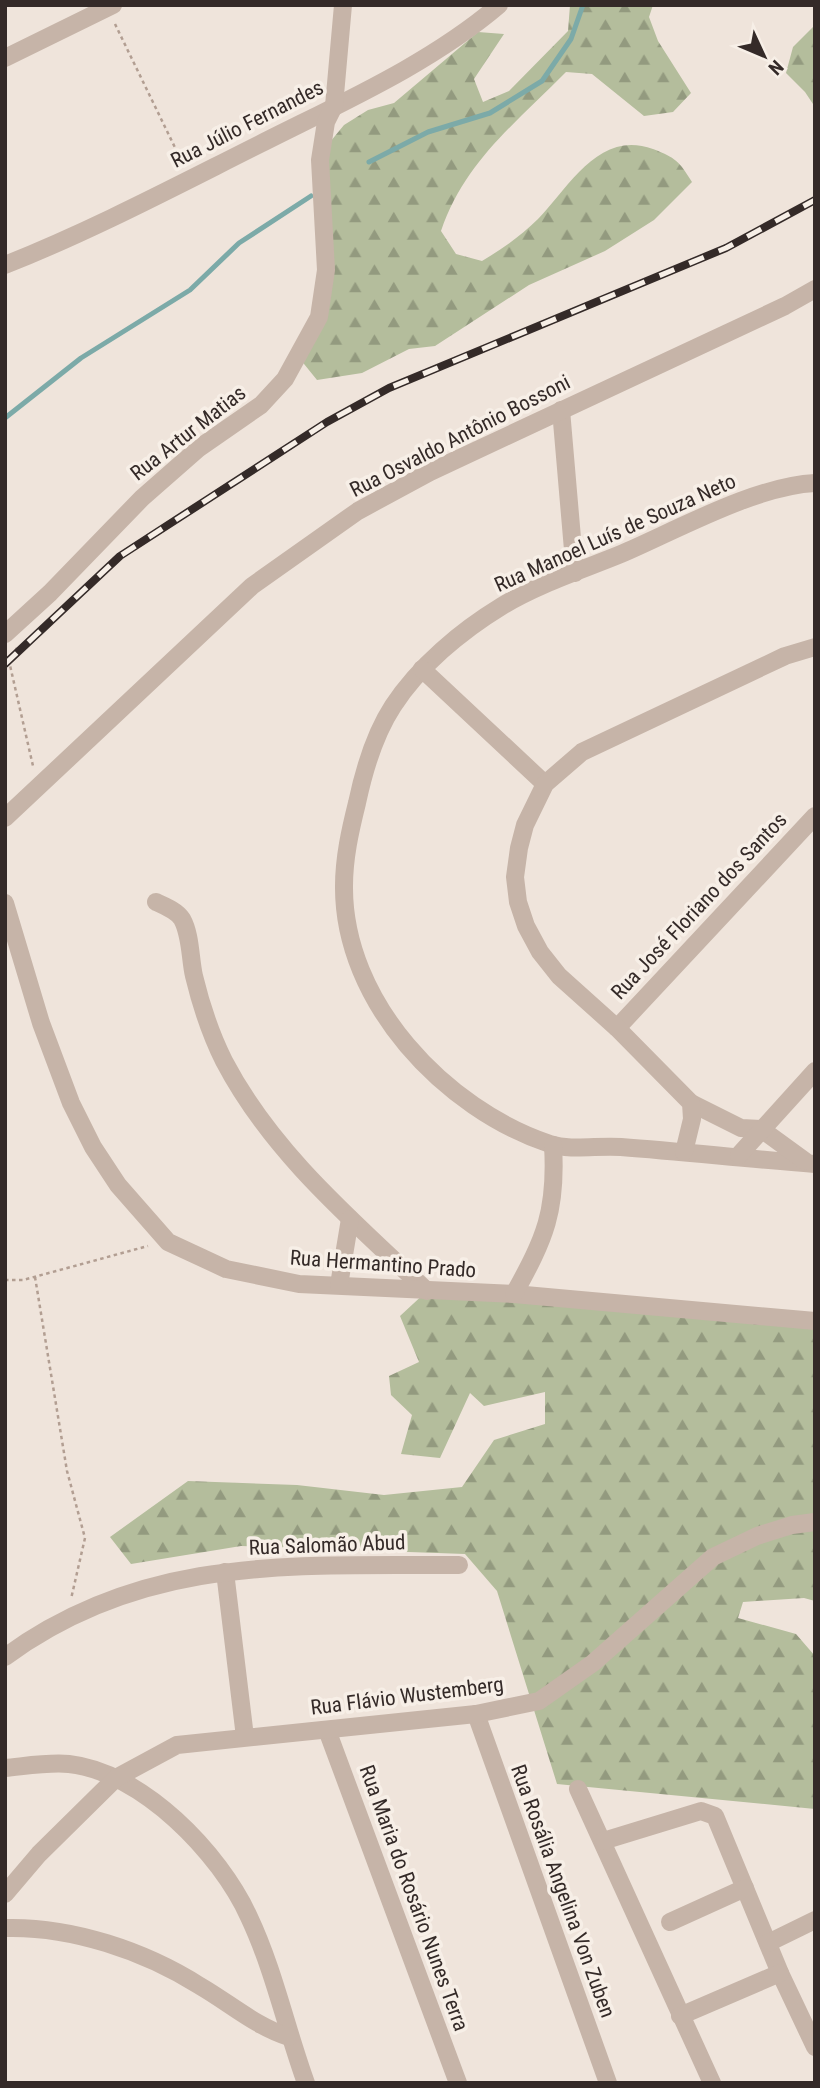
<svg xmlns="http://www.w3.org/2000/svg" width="820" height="2088" viewBox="0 0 820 2088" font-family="'Roboto Condensed',sans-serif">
  <defs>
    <pattern id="forest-firs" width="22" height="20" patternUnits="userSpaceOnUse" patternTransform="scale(1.75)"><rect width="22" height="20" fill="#b4bd9c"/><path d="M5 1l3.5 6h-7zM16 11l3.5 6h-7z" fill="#939a7f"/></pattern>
  </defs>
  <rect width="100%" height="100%" fill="#efe4db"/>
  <!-- forest -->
  <g fill="url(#forest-firs)">
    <path d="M570 5H653L649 17 658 41 691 93 673 112 644 116 592 74 566 72C516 123 465 161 441 231L456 254 482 261C502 249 521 236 538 219 569 187 599 129 653 149 676 158 679 161 692 182L654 220 605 251 529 285 435 346 409 349 362 373 317 380 300 359 326 285 321 153 344 125 368 110 394 103 478 32 504 34 474 79 483 102 509 91 568 31Z"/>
    <path d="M815 25V107L805 92 786 73 793 47Z"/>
    <path d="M427 1291 815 1321V1601L804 1598 743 1602 738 1618 796 1634 815 1656V1809L557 1784 497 1591 465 1554 241 1546 131 1564 110 1537 188 1481 297 1485 384 1495 462 1487 494 1440 545 1424V1392L484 1406 470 1393 440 1458 401 1454 412 1415 391 1395 389 1376 419 1362 400 1316Z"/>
  </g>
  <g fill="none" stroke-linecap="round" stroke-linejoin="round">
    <!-- stream -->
    <g stroke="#7caaa8" stroke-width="5">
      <path d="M369 162 428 132 490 113 542 81 571 39 583 5"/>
      <path d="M5 418 81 358 190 290 239 243 311 196"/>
    </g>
    <!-- path -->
    <g stroke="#b29e92" stroke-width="2.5" stroke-dasharray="3.5 3.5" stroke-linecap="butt">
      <path d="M115 24 182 162"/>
      <path d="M17 648 9 661 33 766"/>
      <path d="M35 1277 67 1471 85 1538 71 1599"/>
      <path d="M5 1280H23L148 1246"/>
    </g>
    <!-- minor -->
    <g stroke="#c6b4a8" stroke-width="18">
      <path d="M5 58 113 5"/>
      <path d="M5 265C93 230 176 186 260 144 341 103 430 64 499 5"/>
      <path d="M561 410 575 573"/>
      <path d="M815 483C755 486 677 530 621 554 582 570 538 584 502 606 461 631 419 666 393 706 374 735 364 770 357 803 350 831 344 858 344 886 343 1002 445 1109 550 1144 571 1151 599 1145 621 1147 686 1152 750 1159 815 1164"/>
      <path d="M5 634 50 593 142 498 199 448 261 405 285 379 319 317 326 270 320 160 326 122 334 106 343 5"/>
      <path d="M422 669 545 784"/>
      <path d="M5 818 252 586 358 511 430 472 785 306 815 289"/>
      <path d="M156 902C165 906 177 911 182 919 191 935 190 959 194 976 201 1005 211 1035 224 1061 272 1153 353 1221 427 1291"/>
      <path d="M5 903 41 1023 71 1103 93 1147 118 1185 168 1242 226 1269 299 1284 514 1294 815 1321"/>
      <path d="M617 1028 815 816"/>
      <path d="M691 1103 741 1128 761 1129 805 1161"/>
      <path d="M684 1152 692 1119 691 1103 617 1028 559 976 540 952 526 926 518 902 515 877 519 848 525 825 545 784 582 752 785 656 815 647"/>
      <path d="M739 1155 815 1071"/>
      <path d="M339 1285 350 1219"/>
      <path d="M514 1294C545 1238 557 1211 553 1145"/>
      <path d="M225 1572 245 1737"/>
      <path d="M5 1657C145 1554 295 1566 459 1565"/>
      <path d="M476 1714 608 2083"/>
      <path d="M327 1730 458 2083"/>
      <path d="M5 1768C26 1766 49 1762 69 1764 142 1772 220 1853 249 1917 274 1970 286 2028 306 2083"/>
      <path d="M578 1789 712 2083"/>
      <path d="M603 1841 701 1811 715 1816 780 1973 815 2047"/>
      <path d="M5 1894 39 1854 116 1778 177 1745 476 1714 539 1701 593 1663 713 1557 757 1536 792 1525 815 1522"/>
      <path d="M670 1922 745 1888"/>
      <path d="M5 1928C71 1926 145 1951 200 1986 231 2004 255 2026 289 2037"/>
      <path d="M768 1943 815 1920"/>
      <path d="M680 2016 780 1973"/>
    </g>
    <defs>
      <path id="rail" d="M5 664 120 556 327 422 389 388 726 248 815 200"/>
    </defs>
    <!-- rail casing -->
    <use href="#rail" stroke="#342a28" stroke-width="8"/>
    <!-- rail -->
    <use href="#rail" stroke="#f7efe7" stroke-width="5" stroke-dasharray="16" stroke-linecap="butt"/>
  </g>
  <g text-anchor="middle" stroke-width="7" stroke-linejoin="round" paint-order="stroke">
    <!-- street labels -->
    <g font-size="21" fill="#342a28" stroke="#f7efe7">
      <text transform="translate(247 124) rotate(-27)" y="7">Rua Júlio Fernandes</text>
      <text transform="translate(188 433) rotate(-38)" y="7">Rua Artur Matias</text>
      <text transform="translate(460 436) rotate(-27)" y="7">Rua Osvaldo Antônio Bossoni</text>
      <text transform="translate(615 533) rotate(-24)" y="7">Rua Manoel Luís de Souza Neto</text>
      <text transform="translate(699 906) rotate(-47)" y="7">Rua José Floriano dos Santos</text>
      <text transform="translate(383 1264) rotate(4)" y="7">Rua Hermantino Prado</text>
      <text transform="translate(327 1545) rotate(-2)" y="7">Rua Salomão Abud</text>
      <text transform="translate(407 1696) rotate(-7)" y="7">Rua Flávio Wustemberg</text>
      <text transform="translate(563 1891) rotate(70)" y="7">Rua Rosália Angelina Von Zuben</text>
      <text transform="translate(414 1898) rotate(70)" y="7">Rua Maria do Rosário Nunes Terra</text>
    </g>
  </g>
  <!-- border -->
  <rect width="820" height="2088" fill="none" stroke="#342a28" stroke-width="14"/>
  <!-- north arrow -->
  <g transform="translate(764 56) rotate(134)" stroke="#f7efe7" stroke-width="5" paint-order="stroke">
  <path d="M0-5L12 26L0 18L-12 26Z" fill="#342a28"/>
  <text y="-10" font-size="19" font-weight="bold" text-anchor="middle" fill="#342a28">N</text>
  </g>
</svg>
